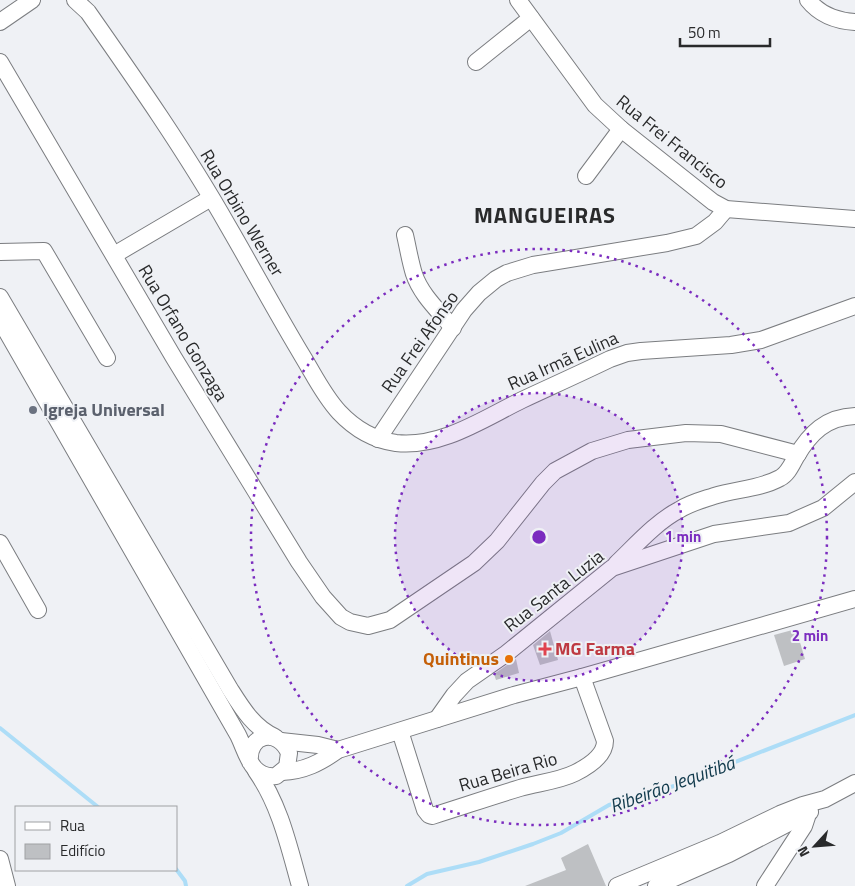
<svg xmlns="http://www.w3.org/2000/svg" width="855" height="886" viewBox="0 0 855 886" font-family="'Titillium Web',sans-serif">
  <rect width="100%" height="100%" fill="#eff1f5"/>
  <g fill="none" stroke-linecap="round" stroke-linejoin="round">
    <!-- stream -->
    <g stroke="#adddf7" stroke-width="4">
      <path d="M0 728 98 807"/>
      <path d="M176 869 185 881 186 886"/>
      <path d="M407 886 427 874 479 862 533 844 561 833 609 805 674 786 855 715"/>
    </g>
  </g>
  <!-- building -->
  <g fill="#bec0c3">
    <path d="M796 629 805 659 784 666 774 635Z"/>
    <path d="M550 631 558 660 540 665 533 645Z"/>
    <path d="M516 659 519 673 496 680 494 674Z"/>
    <path d="M588 844 606 886H525L566 870 561 858Z"/>
  </g>
  <g fill="none" stroke-linecap="round" stroke-linejoin="round">
    <defs>
      <g id="minor">
        <path d="M75 0 88 12C137 82 186 152 228 226 253 269 277 314 303 357 314 375 324 396 339 412 354 428 374 440 396 443 441 448 483 419 522 400 552 386 581 373 610 359L627 353 641 351 731 345 761 340 855 306"/>
        <path d="M518 0 595 105 621 129 713 202 726 209 855 219"/>
        <path d="M808 0C820 15 837 21 855 22"/>
        <path d="M0 22 32 0"/>
        <path d="M0 62 174 358 299 562 323 597 341 617 350 622 368 626 390 620 474 563 497 541 543 483 555 471 592 451 628 440 686 433 721 434 798 454"/>
        <path d="M476 62 531 18"/>
        <path d="M586 176 621 129"/>
        <path d="M405 235C408 248 410 261 414 274 421 295 439 311 453 328"/>
        <path d="M0 252 44 251 107 358"/>
        <path d="M114 255 211 198"/>
        <path d="M0 297 230 689C242 708 254 728 275 737"/>
        <path d="M0 320 238 735C247 753 251 779 276 776L287 767 289 753C278 727 247 734 250 762"/>
        <path d="M378 439 464 310 479 293 496 279 507 273 533 265 667 243 696 236 715 222 726 209"/>
        <path d="M0 543 38 610"/>
        <path d="M616 564C635 546 656 522 679 510 690 503 702 500 714 496 736 489 760 489 780 478 788 474 792 464 796 457 810 433 826 417 855 416"/>
        <path d="M437 719 454 695 467 681 507 653 612 568 714 534 789 523 823 508 855 482"/>
        <path d="M400 731 425 810 429 815 432 816C461 807 490 797 520 788 537 783 559 781 575 773 587 767 605 756 605 741L582 677"/>
        <path d="M281 741 318 745 338 750"/>
        <path d="M256 771C280 805 289 847 300 886"/>
        <path d="M282 772C304 771 320 763 338 750L514 695 582 677 855 599"/>
        <path d="M0 859 7 886"/>
        <path d="M617 886 720 843 780 814 803 805 825 799 855 783"/>
        <path d="M656 886 729 854 810 812"/>
        <path d="M765 886 804 826 807 817V811"/>
      </g>
    </defs>
    <!-- minor casing -->
    <use href="#minor" stroke="#7b7d80" stroke-width="18"/>
    <!-- minor -->
    <use href="#minor" stroke="#fff" stroke-width="16"/>
  </g>
  <!-- distance rings -->
  <circle cx="539" cy="537" r="144" fill="#7b2cbf" fill-opacity=".12"/>
  <g fill="none" stroke="#7b2cbf" stroke-width="2.5" stroke-dasharray="2.5 5">
    <circle cx="539" cy="537" r="144"/>
    <circle cx="539" cy="537" r="288"/>
  </g>
  <!-- markers -->
  <circle fill="#6b7280" stroke="#eff1f5" stroke-width="2" cx="33" cy="410" r="5"/>
  <path fill="#e0444e" stroke="#eff1f5" stroke-width="2" d="M542.5 641.5h5v5h5v5h-5v5h-5v-5h-5v-5h5z"/>
  <circle fill="#e8710a" stroke="#eff1f5" stroke-width="2" cx="509" cy="659" r="5"/>
  <g text-anchor="middle" stroke-width="4" stroke-linejoin="round" paint-order="stroke">
    <!-- street labels -->
    <g font-size="18" fill="#292a2b" stroke="#eff1f5">
      <text transform="translate(672 142) rotate(39)" y="6">Rua Frei Francisco</text>
      <text transform="translate(242 213) rotate(59)" y="6">Rua Orbino Werner</text>
      <text transform="translate(183 333) rotate(59)" y="6">Rua Orfano Gonzaga</text>
      <text transform="translate(420 342) rotate(-55)" y="6">Rua Frei Afonso</text>
      <text transform="translate(563 361) rotate(-24)" y="6">Rua Irmã Eulina</text>
      <text transform="translate(554 591) rotate(-38)" y="6">Rua Santa Luzia</text>
      <text transform="translate(508 772) rotate(-16)" y="6">Rua Beira Rio</text>
    </g>
    <!-- worship labels -->
    <g font-size="18" font-weight="bold" fill="#5b616d" stroke="#eff1f5" text-anchor="start">
      <text x="43" y="416">Igreja Universal</text>
    </g>
    <!-- health labels -->
    <g font-size="18" font-weight="bold" fill="#be3a42" stroke="#eff1f5" text-anchor="start">
      <text x="555" y="655">MG Farma</text>
    </g>
    <!-- food labels -->
    <g font-size="18" font-weight="bold" fill="#c56008" stroke="#eff1f5" text-anchor="end">
      <text x="499" y="665">Quintinus</text>
    </g>
    <!-- water labels -->
    <g font-size="19" font-style="italic" fill="#113a4c" stroke="#eff1f5">
      <text transform="translate(672 784) rotate(-20)" y="7">Ribeirão Jequitibá</text>
    </g>
    <!-- district labels -->
    <g font-size="22" font-weight="bold" letter-spacing="1" fill="#292a2b" stroke="#eff1f5">
      <text x="545" y="223">MANGUEIRAS</text>
    </g>
  </g>
  <circle cx="539" cy="537" r="8" fill="#7b2cbf" stroke="#eff1f5" stroke-width="2.5"/>
  <g font-size="15" text-anchor="middle" font-weight="bold" fill="#7b2cbf" stroke="#eff1f5" stroke-width="4" stroke-linejoin="round" paint-order="stroke">
    <text x="683" y="542">1 min</text>
    <text x="810" y="641">2 min</text>
  </g>
  <!-- legend -->
  <rect x="15" y="806" width="162" height="65" fill="#eff1f5" stroke="#a0a1a4"/>
  <rect x="25" y="822" width="25" height="8" fill="#ffffff" stroke="#a0a1a4"/>
  <text x="60" y="831" font-size="15" fill="#292a2b">Rua</text>
  <rect x="25" y="844" width="25" height="15" fill="#bec0c3" stroke="#a0a1a4"/>
  <text x="60" y="856" font-size="15" fill="#292a2b">Edifício</text>
  <!-- north arrow -->
  <g transform="translate(815 846) rotate(244)" stroke="#eff1f5" stroke-width="4" paint-order="stroke">
  <path d="M0-4L9 19L0 12L-9 19Z" fill="#292a2b"/>
  <text y="-8" font-size="14" font-weight="bold" text-anchor="middle" fill="#292a2b">N</text>
  </g>
  <!-- scale -->
  <path d="M680 38v8h90v-8" fill="none" stroke="#292a2b" stroke-width="2.5"/>
  <text x="688" y="38" font-size="15" fill="#292a2b" stroke="#eff1f5" stroke-width="4" paint-order="stroke">50 m</text>
</svg>
